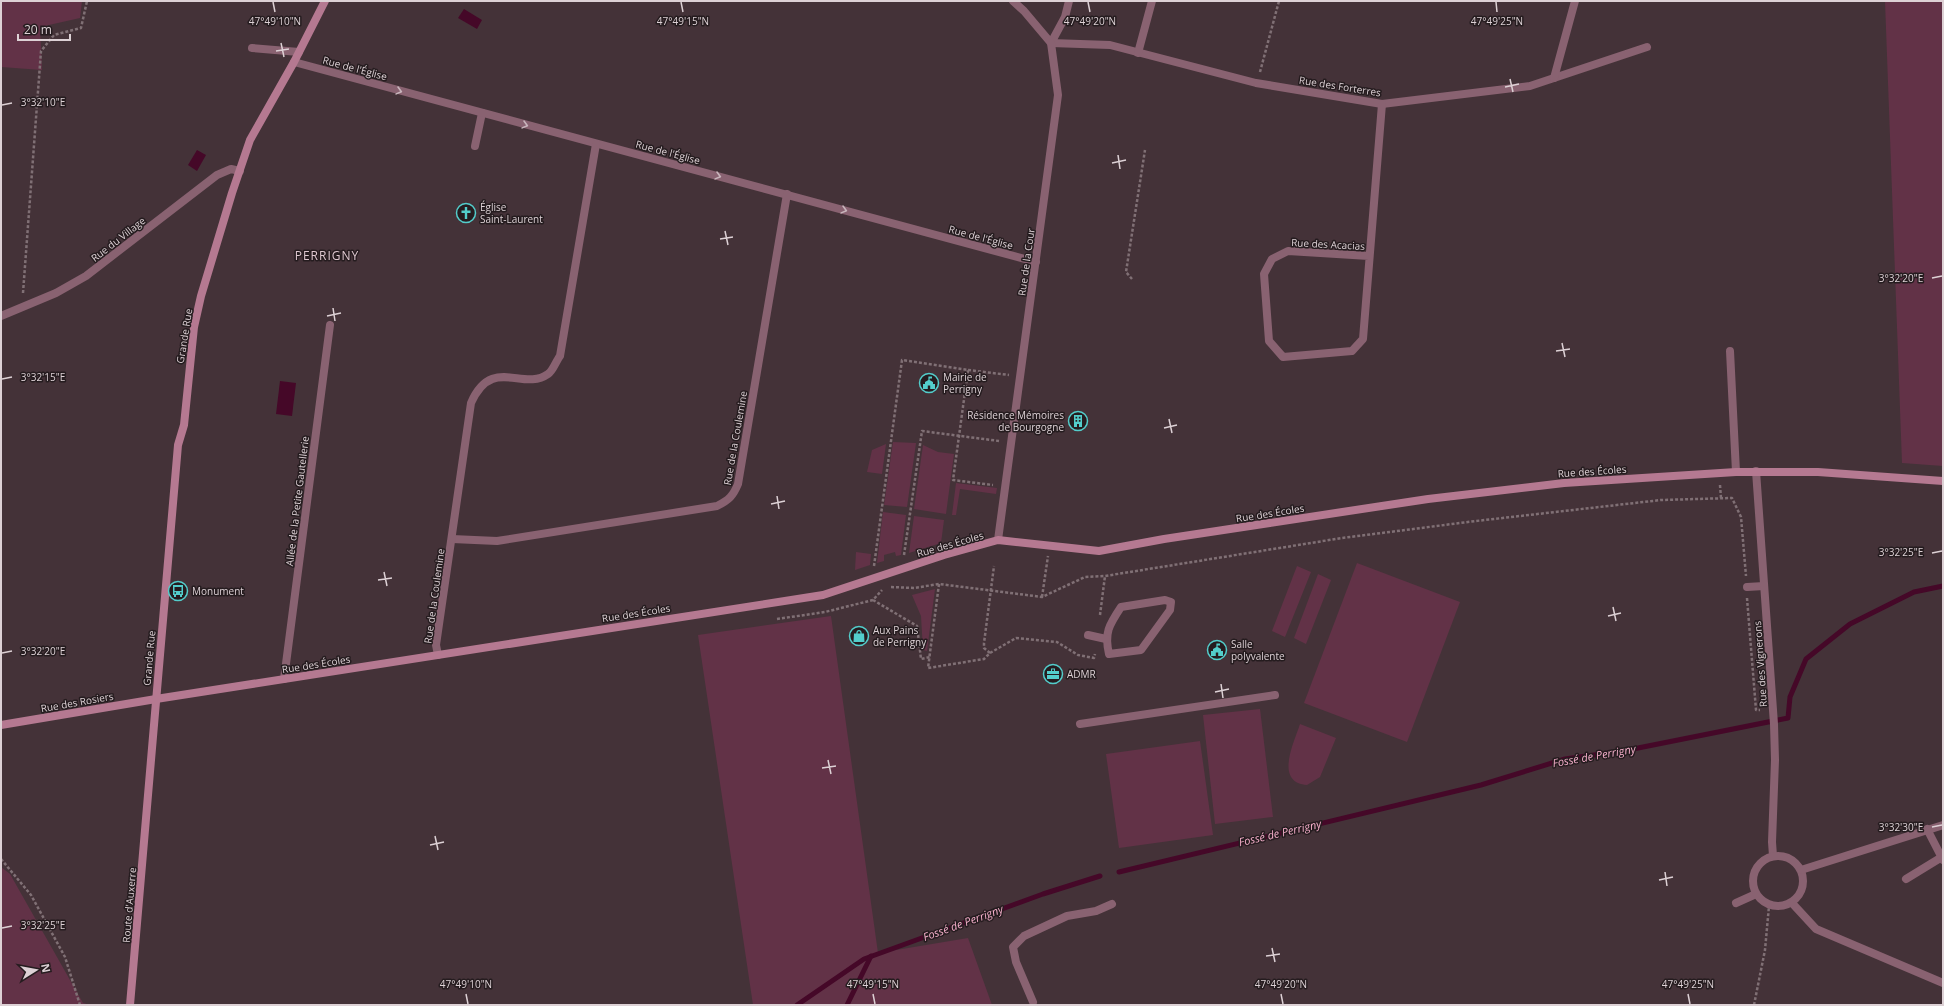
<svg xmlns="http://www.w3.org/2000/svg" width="1944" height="1006" viewBox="0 0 1944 1006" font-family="'Open Sans',sans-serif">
  <rect width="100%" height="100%" fill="#443238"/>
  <!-- green -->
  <g fill="#623247">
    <path d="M1 1H82L80 18 40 27 42 70 1 67Z"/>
    <path d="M1885 1H1943V466L1902 463Z"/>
    <path d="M893 442 916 443 907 507 884 505Z"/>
    <path d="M886 444 882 474 867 472 872 450Z"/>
    <path d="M923 445 938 452 954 454 946 514 914 509Z"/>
    <path d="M956 483 997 488 996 494 960 489 956 515H952Z"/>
    <path d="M883 512 906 515 901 555 896 556 895 552 884 555V561L877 563Z"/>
    <path d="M914 516 944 520 941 543 909 553Z"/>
    <path d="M856 552 871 554 870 565 855 570Z"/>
    <path d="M1357 563 1460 602 1407 742 1304 703Z"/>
    <path d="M1297 566 1311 572 1285 637 1272 631Z"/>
    <path d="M1318 574 1331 580 1306 644 1294 638Z"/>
    <path d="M935 589 927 651 923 650 921 616 912 595Z"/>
    <path d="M831 616 878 953 968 938 992 1005H753L698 635Z"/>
    <path d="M1260 709 1273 817 1215 824 1203 715Z"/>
    <path d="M1300 724 1336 738 1320 777 1307 785C1274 782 1294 743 1300 724Z"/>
    <path d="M1200 741 1213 835 1119 848 1106 754Z"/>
    <path d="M1 867 10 874 83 1003 90 1005H1Z"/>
  </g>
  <!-- water -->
  <g fill="#450828">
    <path d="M464 9 482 20 477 29 458 18Z"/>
    <path d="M197 150 206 155 197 171 188 165Z"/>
    <path d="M280 381 296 383 292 416 276 414Z"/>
  </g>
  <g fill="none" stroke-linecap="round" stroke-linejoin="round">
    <!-- stream -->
    <g stroke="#450828" stroke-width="5">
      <path d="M1119 872 1481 785 1565 759 1623 751 1788 718 1790 697 1806 659 1850 624 1914 592 1943 586"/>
      <path d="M797 1005 864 959 1043 894 1100 876"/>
      <path d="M847 1005 871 956"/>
    </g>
    <!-- path -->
    <g stroke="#807075" stroke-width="2.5" stroke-dasharray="3 2" stroke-linecap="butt">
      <path d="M1260 72 1279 1"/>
      <path d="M1132 279 1126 272 1145 150"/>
      <path d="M23 293 41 51 54 35 81 28 87 1"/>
      <path d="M968 370 1009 375"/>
      <path d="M1720 485 1721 498"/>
      <path d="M904 555 922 431 999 441"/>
      <path d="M874 566 902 360 968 370 953 480 993 485"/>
      <path d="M939 584 928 668 984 659 990 653 984 648V643L994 566"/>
      <path d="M891 587 914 588 939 584 1042 597 1085 577 1105 576 1342 538 1476 521 1661 500 1732 498 1741 517 1746 576"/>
      <path d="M1042 597 1048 556"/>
      <path d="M1747 598 1756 710H1760"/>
      <path d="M873 600 917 626 921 659 930 657"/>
      <path d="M1100 615 1105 576"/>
      <path d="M777 619 825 612 873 600 882 590"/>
      <path d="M990 653 1016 638 1057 642 1078 655 1094 658 1095 654"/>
      <path d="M1 859 31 895 65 957 80 1005"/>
      <path d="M1754 1005 1765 950 1769 906"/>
    </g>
    <!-- lane -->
    <g stroke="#896271" stroke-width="8">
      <path d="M252 48 299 52"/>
      <path d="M475 146 482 113"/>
      <path d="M1730 351 1736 472"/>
      <path d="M1747 587 1764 586"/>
      <path d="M1165 600 1171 602 1170 610 1141 650 1109 654C1104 633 1109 625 1121 607Z"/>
      <path d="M1088 635 1106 639"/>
      <path d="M1080 724 1275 695"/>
      <path d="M1906 879 1942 857"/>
      <path d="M1736 903 1756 894"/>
      <path d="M1033 1002 1016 962 1013 947 1024 936 1067 916 1096 911 1112 904"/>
    </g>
    <!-- street -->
    <g stroke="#896271" stroke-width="8">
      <path d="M1069 1 1065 17 1051 43 1110 45 1256 83 1382 104 1530 86 1647 47"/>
      <path d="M1138 53 1152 1"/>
      <path d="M294 62 1036 262"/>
      <path d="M1554 78 1575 1"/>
      <path d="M1369 256 1288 251 1272 259 1264 274 1269 341 1283 357 1352 351 1363 339 1382 104"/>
      <path d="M1 316 56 293 86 276 217 175 231 169 240 171"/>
      <path d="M1756 471 1774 724 1775 760 1772 842 1773 856"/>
      <path d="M452 539 497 541 717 506C729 500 733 496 738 484L787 194"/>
      <path d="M998 540 1058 95 1051 43 1024 11 1013 1"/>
      <path d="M438 655 436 645 471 403C492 355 523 392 548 374 553 371 556 361 560 356L596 144"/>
      <path d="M284 679 330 325"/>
      <path d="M1927 829 1943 860"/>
      <circle cx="1778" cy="881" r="25"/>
      <path d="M1801 870 1943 825"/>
      <path d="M1792 903 1816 929 1943 983"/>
    </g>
    <!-- secondary -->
    <g stroke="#b57991" stroke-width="8">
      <path d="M1 725 156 699 823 595 944 555 998 540 1099 551 1164 539 1428 499 1564 483 1736 472H1818L1943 481"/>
      <path d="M130 1005 178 445 184 425 194 327 201 296 232 193 250 140 294 62 325 1"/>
    </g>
  </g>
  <!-- one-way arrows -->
  <defs><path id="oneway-chevron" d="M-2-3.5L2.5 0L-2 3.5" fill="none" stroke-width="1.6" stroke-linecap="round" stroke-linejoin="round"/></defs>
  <g stroke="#c8b5bc">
    <use href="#oneway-chevron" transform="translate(399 91) rotate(15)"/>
    <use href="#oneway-chevron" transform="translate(525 125) rotate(15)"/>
    <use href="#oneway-chevron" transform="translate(718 176) rotate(15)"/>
    <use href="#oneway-chevron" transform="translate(844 210) rotate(15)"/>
  </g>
  <!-- ticks -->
  <path fill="none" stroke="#ddd1d5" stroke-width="1.5" d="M273 2 275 12M681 2 683 12M1088 2 1090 12M1496 2 1497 12M281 43 284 57M276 51 289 49M1510 79 1513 92M1505 87 1519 84M2 105 12 103M1118 155 1120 169M1112 163 1126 160M725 231 728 245M720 239 733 237M1932 278 1942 276M333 308 335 321M327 316 341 313M1562 343 1565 357M1556 351 1570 349M2 379 12 377M1169 419 1172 433M1164 428 1177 425M777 496 779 509M771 504 785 501M1932 553 1942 551M384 572 387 586M378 580 392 578M1613 607 1616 621M1608 616 1621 613M2 653 12 651M1221 684 1223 698M1215 692 1229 689M828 760 831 774M822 768 836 766M1932 827 1942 825M435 836 438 850M430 845 444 842M1665 872 1667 886M1659 880 1673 877M2 928 12 926M1272 948 1275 962M1266 956 1280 954M466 994 468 1004M873 994 875 1004M1281 994 1283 1004M1688 994 1690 1004"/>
  <!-- icons -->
  <defs>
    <symbol id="church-ring" viewBox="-11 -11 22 22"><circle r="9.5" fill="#251c1f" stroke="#53cdcb" stroke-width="1.5"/><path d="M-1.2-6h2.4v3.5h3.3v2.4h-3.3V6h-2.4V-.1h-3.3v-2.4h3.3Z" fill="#53cdcb"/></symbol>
    <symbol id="civic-ring" viewBox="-11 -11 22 22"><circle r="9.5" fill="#251c1f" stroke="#53cdcb" stroke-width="1.5"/><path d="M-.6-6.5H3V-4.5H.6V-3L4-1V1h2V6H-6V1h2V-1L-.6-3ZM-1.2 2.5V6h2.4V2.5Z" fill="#53cdcb"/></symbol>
    <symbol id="building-ring" viewBox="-11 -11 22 22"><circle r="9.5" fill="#251c1f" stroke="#53cdcb" stroke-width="1.5"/><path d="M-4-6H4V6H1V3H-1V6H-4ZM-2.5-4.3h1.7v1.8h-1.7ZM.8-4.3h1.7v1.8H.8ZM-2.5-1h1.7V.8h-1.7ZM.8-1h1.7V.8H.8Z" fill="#53cdcb"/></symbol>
    <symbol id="bus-ring" viewBox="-11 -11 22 22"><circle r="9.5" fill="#251c1f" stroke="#53cdcb" stroke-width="1.5"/><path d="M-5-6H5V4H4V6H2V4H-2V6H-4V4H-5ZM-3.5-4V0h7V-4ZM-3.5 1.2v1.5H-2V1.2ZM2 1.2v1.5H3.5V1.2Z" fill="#53cdcb"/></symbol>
    <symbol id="shop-ring" viewBox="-11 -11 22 22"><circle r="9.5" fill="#251c1f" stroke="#53cdcb" stroke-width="1.5"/><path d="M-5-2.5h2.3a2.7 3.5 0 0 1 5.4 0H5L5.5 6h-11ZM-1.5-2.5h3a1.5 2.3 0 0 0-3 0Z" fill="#53cdcb"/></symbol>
    <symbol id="office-ring" viewBox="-11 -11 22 22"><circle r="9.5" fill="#251c1f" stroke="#53cdcb" stroke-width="1.5"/><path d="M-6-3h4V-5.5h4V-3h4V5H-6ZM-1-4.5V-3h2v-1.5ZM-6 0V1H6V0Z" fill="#53cdcb"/></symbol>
  </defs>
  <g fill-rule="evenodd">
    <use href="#church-ring" x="455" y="202" width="22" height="22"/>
    <use href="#civic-ring" x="918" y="372" width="22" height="22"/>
    <use href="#building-ring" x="1067" y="410" width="22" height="22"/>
    <use href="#bus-ring" x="167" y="580" width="22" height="22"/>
    <use href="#shop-ring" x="848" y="625" width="22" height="22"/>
    <use href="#civic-ring" x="1206" y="639" width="22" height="22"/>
    <use href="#office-ring" x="1042" y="663" width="22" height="22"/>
  </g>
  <g text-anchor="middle" stroke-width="3" stroke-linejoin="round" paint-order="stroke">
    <!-- street labels -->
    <g font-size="10" fill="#ddd1d5" stroke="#251c1f">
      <text transform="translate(355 68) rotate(15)" y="4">Rue de l'Église</text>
      <text transform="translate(1340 86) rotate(9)" y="4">Rue des Forterres</text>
      <text transform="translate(668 152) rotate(15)" y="4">Rue de l'Église</text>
      <text transform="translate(981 237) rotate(15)" y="4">Rue de l'Église</text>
      <text transform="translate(118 239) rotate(-38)" y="4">Rue du Village</text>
      <text transform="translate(1328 244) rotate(3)" y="4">Rue des Acacias</text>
      <text transform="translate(1026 262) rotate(-82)" y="4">Rue de la Cour</text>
      <text transform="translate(184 336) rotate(-81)" y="4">Grande Rue</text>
      <text transform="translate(735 438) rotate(-80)" y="4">Rue de la Coulemine</text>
      <text transform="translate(1592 471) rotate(-4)" y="4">Rue des Écoles</text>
      <text transform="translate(297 501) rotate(-83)" y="4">Allée de la Petite Gautellerie</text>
      <text transform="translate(1270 513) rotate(-9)" y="4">Rue des Écoles</text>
      <text transform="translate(950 544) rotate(-16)" y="4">Rue des Écoles</text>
      <text transform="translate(434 596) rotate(-82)" y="4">Rue de la Coulemine</text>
      <text transform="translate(636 613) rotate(-9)" y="4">Rue des Écoles</text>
      <text transform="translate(149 658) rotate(-85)" y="4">Grande Rue</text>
      <text transform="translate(316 664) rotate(-9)" y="4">Rue des Écoles</text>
      <text transform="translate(1760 664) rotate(-94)" y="4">Rue des Vignerons</text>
      <text transform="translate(77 702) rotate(-10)" y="4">Rue des Rosiers</text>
      <text transform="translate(129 905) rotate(-85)" y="4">Route d'Auxerre</text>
    </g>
    <!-- poi labels -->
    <g font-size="10" fill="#ddd1d5" stroke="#251c1f" text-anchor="start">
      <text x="480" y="211">Église<tspan x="480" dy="12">Saint-Laurent</tspan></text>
      <text x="943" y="381">Mairie de<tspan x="943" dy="12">Perrigny</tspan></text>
      <text x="1064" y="419" text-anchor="end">Résidence Mémoires<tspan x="1064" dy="12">de Bourgogne</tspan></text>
      <text x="192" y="595">Monument</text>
      <text x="873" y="634">Aux Pains<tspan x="873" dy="12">de Perrigny</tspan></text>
      <text x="1231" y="648">Salle<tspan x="1231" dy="12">polyvalente</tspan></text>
      <text x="1067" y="678">ADMR</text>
    </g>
    <!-- water labels -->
    <g font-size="11" font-style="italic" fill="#f6afcb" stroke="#251c1f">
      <text transform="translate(1594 756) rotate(-10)" y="4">Fossé de Perrigny</text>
      <text transform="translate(1280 833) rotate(-13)" y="4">Fossé de Perrigny</text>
      <text transform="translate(963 923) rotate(-20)" y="4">Fossé de Perrigny</text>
    </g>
    <!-- quarter labels -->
    <g font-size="12" letter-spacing="1" fill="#dfc8d0" stroke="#251c1f">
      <text x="327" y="260">PERRIGNY</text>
    </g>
  </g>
  <g font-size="10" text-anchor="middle" fill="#ddd1d5" stroke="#251c1f" stroke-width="3" stroke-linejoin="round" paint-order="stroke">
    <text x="275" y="25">47°49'10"N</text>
    <text x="683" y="25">47°49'15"N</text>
    <text x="1090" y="25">47°49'20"N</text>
    <text x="1497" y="25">47°49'25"N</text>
    <text x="43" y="106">3°32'10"E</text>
    <text x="1901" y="282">3°32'20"E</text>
    <text x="43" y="381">3°32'15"E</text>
    <text x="1901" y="556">3°32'25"E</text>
    <text x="43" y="655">3°32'20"E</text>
    <text x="1901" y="831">3°32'30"E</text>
    <text x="43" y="929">3°32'25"E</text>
    <text x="466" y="988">47°49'10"N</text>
    <text x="873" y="988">47°49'15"N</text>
    <text x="1281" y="988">47°49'20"N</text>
    <text x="1688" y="988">47°49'25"N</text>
  </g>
  <!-- border -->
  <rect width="1944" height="1006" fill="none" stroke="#ddd1d5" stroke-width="4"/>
  <!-- north arrow -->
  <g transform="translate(36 970) rotate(79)" stroke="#251c1f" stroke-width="3" paint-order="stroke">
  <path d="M0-3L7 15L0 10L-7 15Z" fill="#ddd1d5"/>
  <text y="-6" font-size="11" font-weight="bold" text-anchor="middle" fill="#ddd1d5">N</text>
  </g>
  <!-- scale -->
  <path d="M18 34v6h52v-6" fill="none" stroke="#ddd1d5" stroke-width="2"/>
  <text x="24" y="34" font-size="12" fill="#ddd1d5" stroke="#251c1f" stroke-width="3" paint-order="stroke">20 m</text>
</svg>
